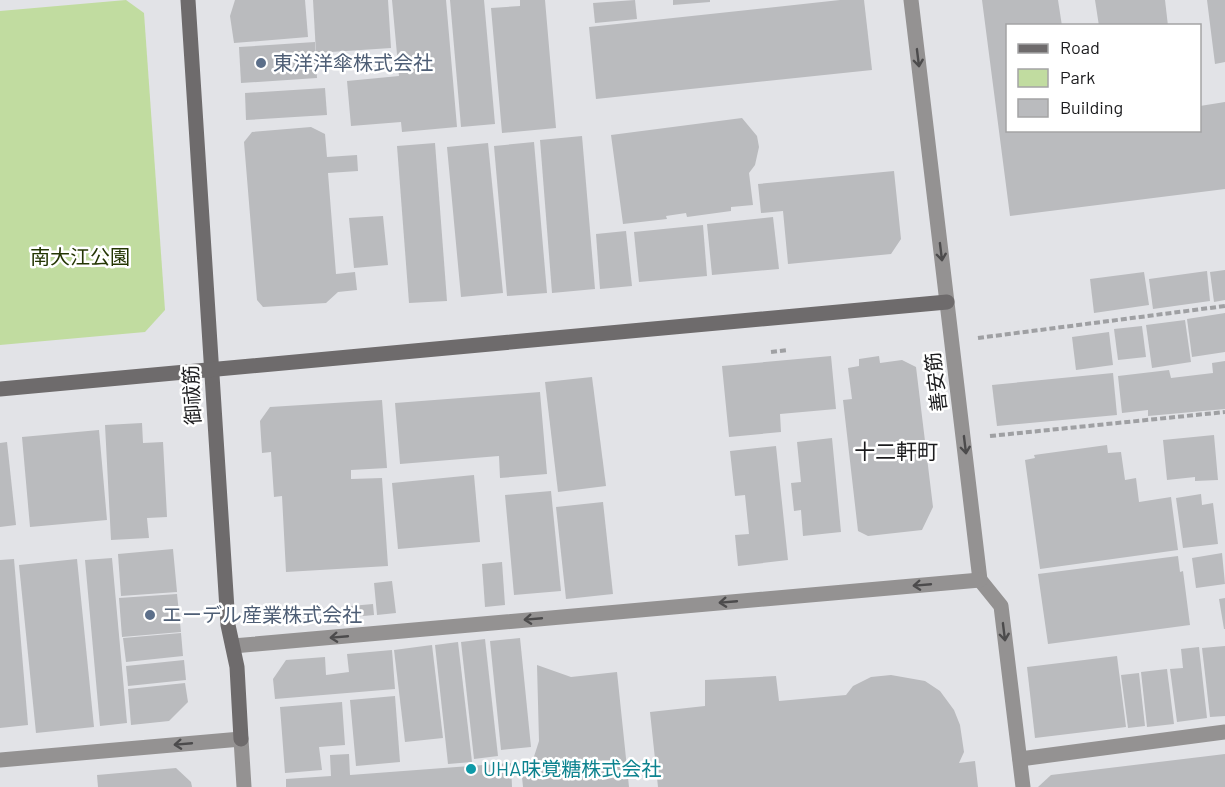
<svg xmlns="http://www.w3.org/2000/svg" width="1225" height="787" viewBox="0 0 1225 787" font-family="Barlow,'Noto Sans JP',sans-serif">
  <rect width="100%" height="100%" fill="#e2e3e7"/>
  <!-- green -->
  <path fill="#c1dca0" d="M126 0 144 13 165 310 145 332 0 345V11Z"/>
  <!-- building -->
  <g fill="#babbbe">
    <path d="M235 0H305L308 37 234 43 230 16Z"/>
    <path d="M313 0H388L391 48 316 53Z"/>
    <path d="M392 0H446L457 127 402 132 401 122 351 126 347 81 399 76Z"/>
    <path d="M450 0H484L495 124 461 127Z"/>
    <path d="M520 0H545L556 128 502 133 491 8 520 6Z"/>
    <path d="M635 0 637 19 595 23 593 3Z"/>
    <path d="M673 0H710V2L673 5Z"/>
    <path d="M840 0H864L872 70 596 99 589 27Z"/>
    <path d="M982 0H1058L1062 26H1008V130H1200V106L1225 102V189L1010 216Z"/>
    <path d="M1095 0H1165L1168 26H1099Z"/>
    <path d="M1207 0H1225V62L1215 64Z"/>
    <path d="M315 42 317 78 241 83 239 47Z"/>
    <path d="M325 88 327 115 246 120 245 93Z"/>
    <path d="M742 118 757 136 759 147 755 165 749 173 753 205 731 207V211L687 217 686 213 666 216 667 219 623 224 611 135Z"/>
    <path d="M311 127 325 134 327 157 357 155 358 171 328 173 336 274 355 272 357 290 338 292 326 303 263 307 257 300 244 142 252 132Z"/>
    <path d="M582 136 595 289 552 293 540 140Z"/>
    <path d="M534 142 547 293 507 296 494 146Z"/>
    <path d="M435 143 447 301 409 303 397 146Z"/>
    <path d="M488 143 503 293 461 297 447 147Z"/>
    <path d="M894 171 901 239 891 254 788 264 783 211 761 213 758 184Z"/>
    <path d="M383 216 388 265 354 268 349 218Z"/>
    <path d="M773 217 779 269 712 275 707 224Z"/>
    <path d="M703 225 707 276 639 282 634 232Z"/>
    <path d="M626 231 632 286 600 289 596 234Z"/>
    <path d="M1225 270V300L1214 302 1210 272Z"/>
    <path d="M1207 271 1210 301 1153 309 1149 279Z"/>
    <path d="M1144 272 1149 305 1094 313 1090 279Z"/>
    <path d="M1225 313V352L1192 357 1187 319Z"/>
    <path d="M1185 320 1191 362 1152 368 1146 325Z"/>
    <path d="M1142 326 1146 357 1118 360 1114 329Z"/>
    <path d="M1109 332 1113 365 1076 370 1072 337Z"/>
    <path d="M831 356 836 409 780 414 781 432 729 437 722 366Z"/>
    <path d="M879 356 880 363 902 360 916 367 933 507 922 530 868 536 858 531 843 400 852 399 848 368 859 366V359Z"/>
    <path d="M1225 361V409L1148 416V410L1122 413 1118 376 1169 370 1171 378 1213 373 1212 363Z"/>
    <path d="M1113 373 1117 415 997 426 992 385Z"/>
    <path d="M592 377 606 486 558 492 545 382Z"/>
    <path d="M540 392 547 474 500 478 499 456 400 464 395 403Z"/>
    <path d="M382 400 387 468 351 470V479L382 478 388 566 286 572 282 496 274 497 271 452 262 453 260 421 270 407Z"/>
    <path d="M142 423 143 443 163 442 167 517 147 518 149 538 111 540 105 425Z"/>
    <path d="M99 430 107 520 30 527 22 437Z"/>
    <path d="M1214 435 1218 480 1195 481V477L1167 480 1163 440Z"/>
    <path d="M832 438 841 532 803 536 801 510 794 511 791 483 801 482 797 442Z"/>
    <path d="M7 442 16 525 0 527V443Z"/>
    <path d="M1107 445 1108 453 1121 452 1125 480 1136 478 1139 502 1171 497 1178 550 1040 569 1025 460 1035 458 1034 455Z"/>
    <path d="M776 446 788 560 738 566 735 535 749 534 745 495 735 496 730 451Z"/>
    <path d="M474 475 480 542 398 549 392 483Z"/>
    <path d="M551 491 561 591 514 595 505 495Z"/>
    <path d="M1201 494 1202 505 1213 503 1218 544 1183 548 1176 498Z"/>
    <path d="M603 502 613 594 566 599 556 507Z"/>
    <path d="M173 549 177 592 121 596 118 554Z"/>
    <path d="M1222 553 1225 584 1196 588 1192 558Z"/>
    <path d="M1178 556 1180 572 1183 571 1190 625 1048 644 1038 574Z"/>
    <path d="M112 558 127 723 100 726 85 560Z"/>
    <path d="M14 559 28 725 0 728V560Z"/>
    <path d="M77 559 94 727 36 733 19 565Z"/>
    <path d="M502 562 505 605 485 607 482 564Z"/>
    <path d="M392 581 396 613 377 615 374 583Z"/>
    <path d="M177 594 181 632 122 637 119 598Z"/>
    <path d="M1225 598V629H1224L1219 599Z"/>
    <path d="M373 604 374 615 353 617 351 606Z"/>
    <path d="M181 633 183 656 126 662 123 638Z"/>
    <path d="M520 638 531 747 501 750 490 641Z"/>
    <path d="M485 639 498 756 474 759 461 642Z"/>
    <path d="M458 642 472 762 448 764 435 645Z"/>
    <path d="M432 645 443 738 405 742 394 650Z"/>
    <path d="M1225 646V716L1210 717 1202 648Z"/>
    <path d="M1199 647 1207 718 1177 722 1170 669 1183 668 1181 649Z"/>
    <path d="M392 650 395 689 275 699 273 679 286 660 325 657 326 675 349 672 347 654Z"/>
    <path d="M1117 656 1126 727 1035 738 1027 667Z"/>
    <path d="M184 660 186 680 128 686 126 666Z"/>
    <path d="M537 665 571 677 617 672 629 787H523L521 767 531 766 539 741Z"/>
    <path d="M1167 669 1174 724 1147 727 1141 672Z"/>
    <path d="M1139 673 1145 726 1128 728 1121 675Z"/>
    <path d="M891 675 925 681 940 691 954 710 960 725 964 752 959 763 975 761 978 787H658L650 712 705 706V680L776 676 779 701 846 695 853 686 871 677Z"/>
    <path d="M185 683 188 702 169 721 131 725 128 689Z"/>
    <path d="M395 696 400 762 356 766 350 700Z"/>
    <path d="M342 702 345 745 319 747 322 770 285 773 280 707Z"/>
    <path d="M349 754 350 775 511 763 512 787H286V779L331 776 330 755Z"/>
    <path d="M1225 754V787H1038L1051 775Z"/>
    <path d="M176 768 191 782 192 787H98L97 775Z"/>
  </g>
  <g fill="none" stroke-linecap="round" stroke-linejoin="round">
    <!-- path -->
    <g stroke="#9fa0a3" stroke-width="4" stroke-dasharray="6 3" stroke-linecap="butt">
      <path d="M978 338 1225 306"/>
      <path d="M771 352 788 350"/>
      <path d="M990 436 1225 412"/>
    </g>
    <!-- street -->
    <g stroke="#949292" stroke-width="15">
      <path d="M911 0 980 580 1001 606 1023 787"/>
      <path d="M233 646 980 580"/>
      <path d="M1020 759 1225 732"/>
      <path d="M0 760 241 739 244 787"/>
    </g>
    <!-- secondary -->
    <g stroke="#6e6b6c" stroke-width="15">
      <path d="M188 0 228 625 237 667 241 739"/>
      <path d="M0 389 947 302"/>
    </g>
  </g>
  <!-- one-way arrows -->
  <defs><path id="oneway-shaft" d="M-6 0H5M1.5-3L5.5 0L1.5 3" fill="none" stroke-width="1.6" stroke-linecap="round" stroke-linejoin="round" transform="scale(1.5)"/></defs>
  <g stroke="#4c4b4c">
    <use href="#oneway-shaft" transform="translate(918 58) rotate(83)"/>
    <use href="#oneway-shaft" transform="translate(941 252) rotate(83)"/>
    <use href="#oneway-shaft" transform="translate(965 445) rotate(83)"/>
    <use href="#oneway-shaft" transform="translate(922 585) rotate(175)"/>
    <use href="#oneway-shaft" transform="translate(728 602) rotate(175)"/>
    <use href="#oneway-shaft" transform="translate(533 619) rotate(175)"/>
    <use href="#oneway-shaft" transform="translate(1004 632) rotate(83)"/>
    <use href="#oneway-shaft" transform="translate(339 637) rotate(175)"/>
    <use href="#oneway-shaft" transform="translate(183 744) rotate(175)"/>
  </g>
  <!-- markers -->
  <g fill="#5c6f8a" stroke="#fff" stroke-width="2">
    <circle cx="261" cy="63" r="6"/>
    <circle cx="150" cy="615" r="6"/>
  </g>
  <circle fill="#0f9aa8" stroke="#fff" stroke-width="2" cx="471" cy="769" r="6"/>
  <g text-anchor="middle" stroke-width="5" stroke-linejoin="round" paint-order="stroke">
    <!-- service labels -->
    <g font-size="20" fill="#4e5e75" stroke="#fff" text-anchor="start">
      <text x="273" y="70">東洋洋傘株式会社</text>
      <text x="162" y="622">エーデル産業株式会社</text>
    </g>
    <!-- park labels -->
    <g font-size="20" fill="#243603" stroke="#fff">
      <text x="80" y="264">南大江公園</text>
    </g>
    <!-- street labels -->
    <g font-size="20" fill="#1c1c1e" stroke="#fff">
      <text transform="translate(936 382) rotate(-97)" y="7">善安筋</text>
      <text transform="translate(192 395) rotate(-93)" y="7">御祓筋</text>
    </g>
    <!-- culture labels -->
    <g font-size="20" fill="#0d838f" stroke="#fff" text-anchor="start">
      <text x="483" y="776">UHA味覚糖株式会社</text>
    </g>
    <!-- neighbourhood labels -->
    <g font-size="21" fill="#1c1c1e" stroke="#fff">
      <text x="896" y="459">十二軒町</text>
    </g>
  </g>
  <!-- legend -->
  <rect x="1006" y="24" width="195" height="108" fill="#ffffff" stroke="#a4a4a5" stroke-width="1.5"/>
  <rect x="1018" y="44" width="30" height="9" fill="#6e6b6c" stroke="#a4a4a5" stroke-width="1.5"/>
  <text x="1060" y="54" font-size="18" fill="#1c1c1e">Road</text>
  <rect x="1018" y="69" width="30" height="18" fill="#c1dca0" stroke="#a4a4a5" stroke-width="1.5"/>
  <text x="1060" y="84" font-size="18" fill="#1c1c1e">Park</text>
  <rect x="1018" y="99" width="30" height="18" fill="#babbbe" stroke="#a4a4a5" stroke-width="1.5"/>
  <text x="1060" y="114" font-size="18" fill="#1c1c1e">Building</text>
</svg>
